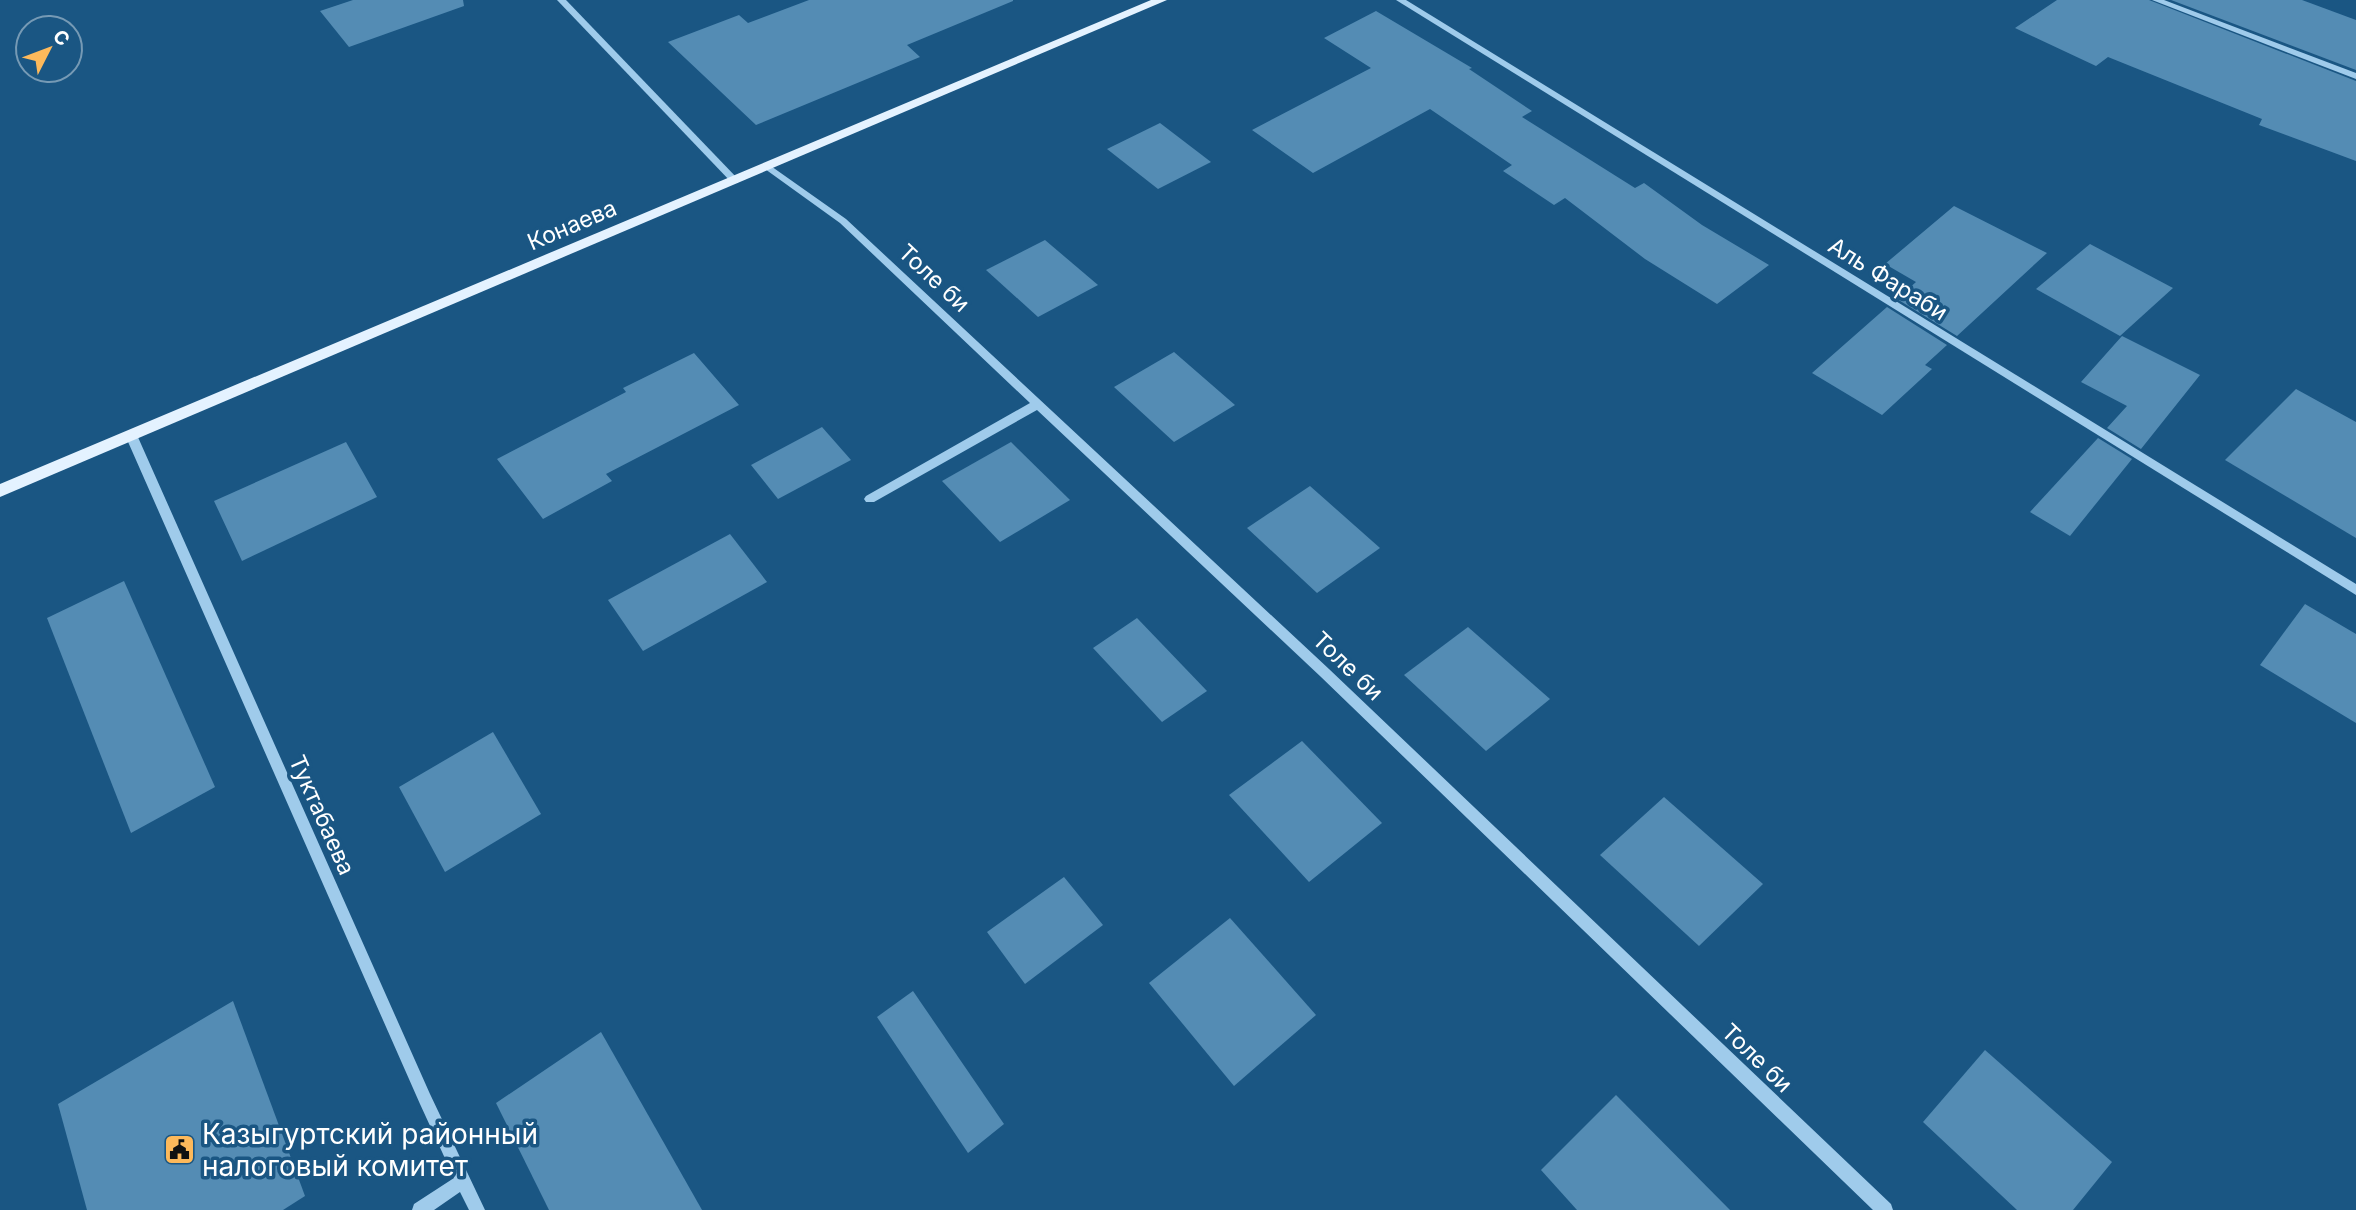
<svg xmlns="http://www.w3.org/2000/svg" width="2356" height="1210" viewBox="0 0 2356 1210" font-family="Inter,sans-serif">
  <rect width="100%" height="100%" fill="#1a5683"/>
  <!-- building -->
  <g fill="#548cb4">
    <path d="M353 0H463L464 6 349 47 320 11Z"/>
    <path d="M809 0H1013V1L907 45 920 57 756 125 668 42 739 15 748 23Z"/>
    <path d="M2057 0H2149L2356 81V161L2259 125 2262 119 2108 57 2096 66 2015 28Z"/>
    <path d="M2171 0H2302L2356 20V70Z"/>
    <path d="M1376 11 1472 68 1469 69 1532 111 1522 117 1635 188 1644 183 1702 225 1769 265 1717 304 1645 259 1565 198 1554 205 1503 171 1512 165 1430 109 1313 173 1252 130 1371 68 1324 38Z"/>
    <path d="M1160 123 1211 162 1158 189 1107 149Z"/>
    <path d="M1954 206 2047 253 1957 336 1897 299 1916 282 1885 264Z"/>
    <path d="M1045 240 1098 285 1038 317 986 270Z"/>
    <path d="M2090 244 2173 288 2120 336 2036 289Z"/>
    <path d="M1887 307 1947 345 1925 365 1932 369 1882 415 1812 373Z"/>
    <path d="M2122 336 2200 375 2141 449 2107 428 2127 406 2081 382Z"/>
    <path d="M1174 352 1235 405 1174 442 1114 387Z"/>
    <path d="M694 353 739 405 606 474 612 481 543 519 497 459 626 392 623 388Z"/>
    <path d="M2296 389 2356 422V538L2225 460Z"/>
    <path d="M822 427 851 460 778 499 751 465Z"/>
    <path d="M2098 438 2132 459 2070 536 2030 512Z"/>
    <path d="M346 442 377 497 242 561 214 501Z"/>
    <path d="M1011 442 1070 500 1000 542 942 481Z"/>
    <path d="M1310 486 1380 548 1317 593 1247 528Z"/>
    <path d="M730 534 767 582 643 651 608 600Z"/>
    <path d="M124 581 215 787 131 833 47 618Z"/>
    <path d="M2305 604 2356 634V723L2260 665Z"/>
    <path d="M1137 618 1207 691 1162 722 1093 648Z"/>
    <path d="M1468 627 1550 699 1486 751 1404 675Z"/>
    <path d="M493 732 541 814 445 872 399 787Z"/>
    <path d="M1302 741 1382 823 1309 882 1229 795Z"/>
    <path d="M1664 797 1763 884 1699 946 1600 855Z"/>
    <path d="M1064 877 1103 925 1025 984 987 932Z"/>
    <path d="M1230 918 1316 1015 1234 1086 1149 983Z"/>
    <path d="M913 991 1004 1124 968 1153 877 1017Z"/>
    <path d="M233 1001 305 1196 283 1210H87L58 1104Z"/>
    <path d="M601 1032 702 1210H549L496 1103Z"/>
    <path d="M1985 1050 2112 1162 2073 1210H2017L1923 1122Z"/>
    <path d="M1616 1095 1730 1210H1577L1541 1170Z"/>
  </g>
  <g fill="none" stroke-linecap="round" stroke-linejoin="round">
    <!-- minor -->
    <g fill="#9fcbeb" fill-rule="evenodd">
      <path d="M557 0H566L738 179V183H732Z"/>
      <path d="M1396 0H1406L2356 584V595Z"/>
      <path d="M2152 0H2164L2356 73V79Z"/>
      <path d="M768 164 846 219 1329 669 1891 1204 1893 1210H1873L1321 677 1037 410 874 502H866L864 499 866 496 1030 403 840 223 765 169 763 167Z"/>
      <path d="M131 431 137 435 430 1094 485 1210H469L460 1192 434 1210H412L414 1204 454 1178 420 1104 125 435Z"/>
    </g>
    <!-- major -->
    <path fill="#e4f2ff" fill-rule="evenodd" d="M1151 0H1167L0 497V484Z"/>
  </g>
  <!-- icons -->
  <defs>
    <symbol id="civic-square" viewBox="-11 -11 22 22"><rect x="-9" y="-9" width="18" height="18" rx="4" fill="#fdb95b" stroke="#1a5683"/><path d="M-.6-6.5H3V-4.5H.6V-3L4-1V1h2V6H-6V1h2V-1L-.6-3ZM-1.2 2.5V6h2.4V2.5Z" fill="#111"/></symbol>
  </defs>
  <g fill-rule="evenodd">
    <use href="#civic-square" x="162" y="1132" width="35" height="35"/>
  </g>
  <g text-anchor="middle" stroke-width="7" stroke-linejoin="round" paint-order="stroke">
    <!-- street labels -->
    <g font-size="23" fill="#fff" stroke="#1a5683">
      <text transform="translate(572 225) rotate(-23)" y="8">Конаева</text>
      <text transform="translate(934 278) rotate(43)" y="8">Толе би</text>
      <text transform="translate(1888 279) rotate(32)" y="8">Аль Фараби</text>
      <text transform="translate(1348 666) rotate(44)" y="8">Толе би</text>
      <text transform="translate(322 815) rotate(66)" y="8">Туктабаева</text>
      <text transform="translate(1757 1058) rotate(44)" y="8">Толе би</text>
    </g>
    <!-- near-poi labels -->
    <g font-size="28" fill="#fff" stroke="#1a5683" text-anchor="start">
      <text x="202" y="1144">Казыгуртский районный<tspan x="202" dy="32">налоговый комитет</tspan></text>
    </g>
  </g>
  <!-- north arrow -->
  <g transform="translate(49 49) rotate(48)"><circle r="33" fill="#1a5683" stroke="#769ab5" stroke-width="2"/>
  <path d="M0-5L12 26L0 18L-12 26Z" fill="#fdb95b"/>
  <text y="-10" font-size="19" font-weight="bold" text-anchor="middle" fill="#ffffff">С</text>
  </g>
</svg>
